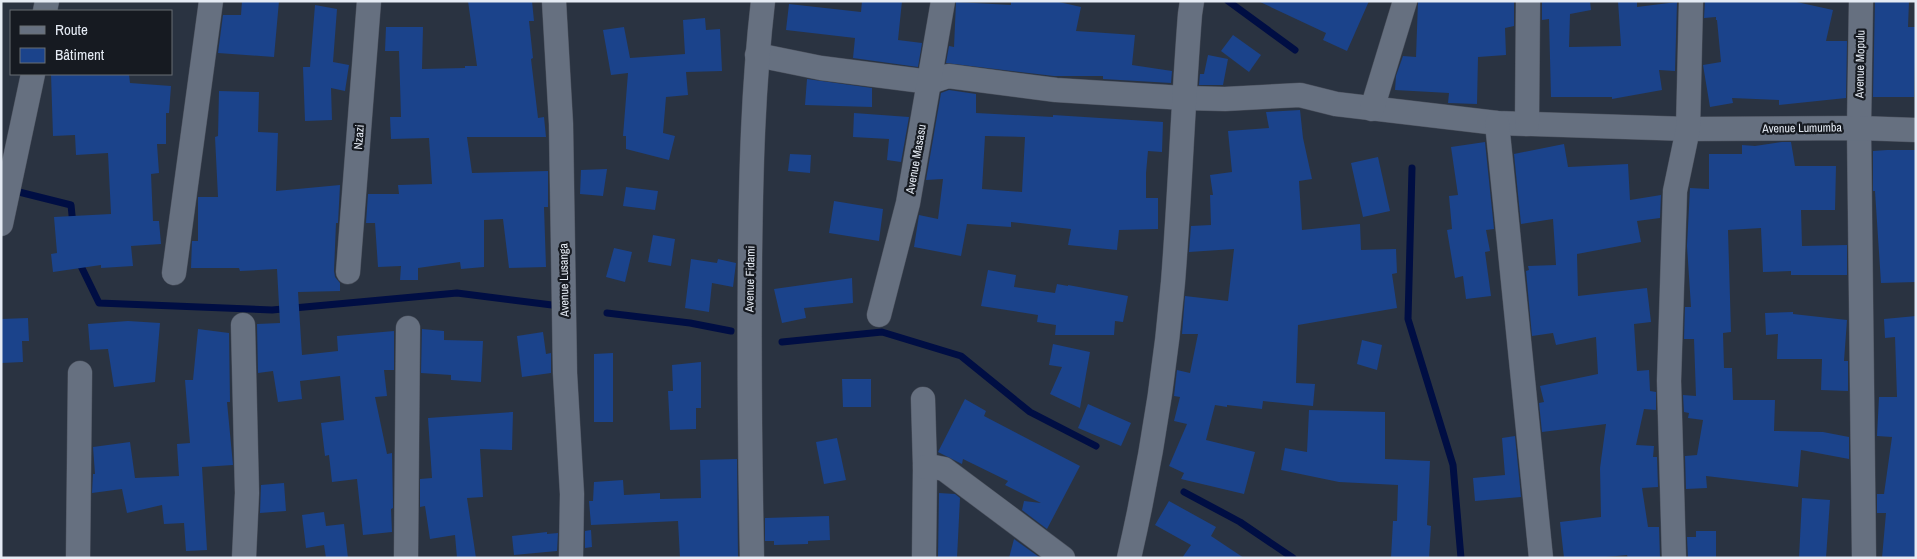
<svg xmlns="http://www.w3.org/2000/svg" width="1917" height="559" viewBox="0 0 1917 559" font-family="'Archivo Narrow',sans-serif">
  <rect width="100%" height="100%" fill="#2a3341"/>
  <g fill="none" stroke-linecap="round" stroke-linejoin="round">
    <!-- stream -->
    <g stroke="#000e43" stroke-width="7">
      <path d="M1228 1 1295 50"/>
      <path d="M1412 168 1408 319 1453 465 1461 558"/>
      <path d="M11 190 71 205 73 225"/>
      <path d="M78 260 99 303 272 310 457 293 552 305"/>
      <path d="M607 313 690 323 731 331"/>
      <path d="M782 342 882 332 961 356 1030 412 1096 446"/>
      <path d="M1184 492 1240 522 1293 558"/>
    </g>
  </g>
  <!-- building -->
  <g fill="#1b438b" fill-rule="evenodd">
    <path d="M242 1H279L274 57 218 53 223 15H241Z"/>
    <path d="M468 1H532L534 21H529L533 58 531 59 538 118 544 117 546 137H467L472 173 548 171V207H544L546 267 509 268 503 219 484 220V267L461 269 460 262 418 268V280H400L401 266 378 267 375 223H366L368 194H399L398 185 432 184 429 138 391 139 390 117H401L399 51H385L386 27H423L422 69 465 68V66H477Z"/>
    <path d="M862 1H902L898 40 922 43 918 67 853 58 855 38 786 30 789 4 861 12Z"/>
    <path d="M1258 1H1369L1347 51 1323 40 1326 33Z"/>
    <path d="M1418 1H1514V26L1505 28 1506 55 1478 57 1477 104 1448 103 1449 93 1395 90 1396 76 1403 56 1416 57Z"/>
    <path d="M1542 1H1590L1591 10 1570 14 1569 47 1621 46 1618 1H1637V7L1677 2 1675 71 1659 70 1662 90 1612 99V97H1551L1549 19 1542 20Z"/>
    <path d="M1705 1H1792L1833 10 1826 41H1847L1846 98 1779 105V100L1732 98 1733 103 1710 107 1703 65 1721 62 1717 20H1716V17L1704 18Z"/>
    <path d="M1875 1H1909L1908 27H1916L1914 97H1873Z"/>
    <path d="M956 2 1011 5V2H1059L1081 7 1076 31 1135 35 1132 65 1172 71 1171 83 1103 79V76H1054L946 63 949 46 954 47Z"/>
    <path d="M315 5 337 9 333 62 349 65 345 91 331 88 332 120 305 121 303 67H310Z"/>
    <path d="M705 18 706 30 720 29 722 71 686 72 688 95 666 97 663 133 675 136 669 160 626 149V136H623L628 73 611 75 603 30 624 27 630 58 685 54 683 20Z"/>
    <path d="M1233 35 1261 55 1249 72 1221 51Z"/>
    <path d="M1208 55 1228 59 1223 85H1199L1200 74H1204Z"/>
    <path d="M51 74H129L130 83 171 86 169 113H166V144H157L159 173 151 174 153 221H159L161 244 131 246 133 266 101 268V265L53 272 51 254 57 253 54 217 111 214 108 153 76 155 75 135 53 136Z"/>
    <path d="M807 79 872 88V107L805 105Z"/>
    <path d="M949 90 976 94V113L1053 117V115L1163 122 1162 152 1148 151 1146 173V198H1158V229L1119 230 1117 250 1068 245 1071 229 1011 222V227L967 224 961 256 914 247 919 215 938 219 943 179 926 180 941 93ZM985 136 1025 137 1022 192 982 189Z"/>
    <path d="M219 91 259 92 258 132 278 133 276 191 340 185 338 223H336L334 271 335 277 340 283V291L298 292 302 355 338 351 337 336 394 331V370H384L387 396 375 397 387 454 392 453 393 508 391 509 392 532 363 535 357 479 332 482 329 455 325 456 321 423 344 420 340 376 300 381 302 399 278 402 273 371 258 373 257 324 280 323 277 269 240 271 239 268H191L192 241H198V197H218L215 137 218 136Z"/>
    <path d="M1300 110 1303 138 1312 179 1299 181 1302 230 1360 224 1361 250 1396 249 1397 273 1392 274 1397 308 1298 325 1296 383 1315 384 1313 406 1263 401 1262 409 1227 405V407L1215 405 1206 440 1255 452 1244 494 1181 479 1184 473 1169 466 1187 424 1174 421 1180 397 1174 396 1177 370 1190 373 1198 334H1182L1185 296 1228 301 1234 249 1189 252 1191 226 1211 225 1210 195H1213L1210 175 1232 172 1228 131 1269 128 1266 112Z"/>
    <path d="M854 113 909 117 901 162 887 160 889 139 853 137Z"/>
    <path d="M1485 142 1494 229 1486 230 1490 251 1485 252 1491 296 1466 299 1463 276 1455 278 1447 230 1452 229 1449 196 1458 195 1451 147Z"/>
    <path d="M1782 142H1791L1795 166H1836L1835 210H1801L1802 246 1847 245V275H1791V271L1763 272 1761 228 1728 230 1731 332 1723 333 1724 368H1732L1733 400H1775L1774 431 1823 432 1849 437V459L1801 450 1798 487 1706 476 1707 488 1686 489 1685 456 1697 455 1703 420 1688 418 1689 413 1684 412 1683 395 1696 396 1694 339H1684L1685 307H1691L1687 246 1690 188 1709 189V154H1742V145L1755 146Z"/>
    <path d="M1564 144 1568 167 1628 164 1630 200 1661 195 1660 218 1637 221 1641 242 1577 254 1578 296 1647 288 1651 322 1634 324 1637 371 1649 370 1650 391 1656 392V410L1644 409 1636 445 1654 446 1653 457H1657L1658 487 1642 488 1648 527H1659L1660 558H1628L1627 555 1595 558H1564L1560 522 1601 517 1600 468 1606 424 1542 432 1539 403 1544 402 1540 386 1598 374 1596 337 1556 345 1553 333 1532 336 1526 271 1529 270 1528 266 1556 265 1553 219 1521 224 1514 154Z"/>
    <path d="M1887 150H1916V282L1881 283 1875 191H1873V151Z"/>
    <path d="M790 154 811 155 810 173 788 171Z"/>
    <path d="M1378 157 1390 211 1363 217 1351 163Z"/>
    <path d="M607 169 603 196 580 194 581 170Z"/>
    <path d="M626 187 658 191 655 210 623 206Z"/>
    <path d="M834 201 883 209 879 241 829 233Z"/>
    <path d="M653 235 675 239 671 266 648 262Z"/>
    <path d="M614 248 632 252 625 282 606 277Z"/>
    <path d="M691 259 717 263 718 259 736 263 733 287 712 283 709 312 685 308Z"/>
    <path d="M988 270 1016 275 1014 287 1055 293 1057 284 1068 286V285L1128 296 1123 322 1115 321 1114 335H1055L1056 325 1037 322 1038 315 981 306Z"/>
    <path d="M852 278 853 303 804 308 806 318 782 323 774 289Z"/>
    <path d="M1793 312V314L1847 320 1844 361H1848V391L1821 390 1822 359H1777L1778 334 1766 335 1765 313Z"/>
    <path d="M1916 316V558H1882L1886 513H1877V494H1884L1892 437 1877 436 1879 397H1897L1895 337 1885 338 1884 319Z"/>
    <path d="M28 318 29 341H22L23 362 1 363V319Z"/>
    <path d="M128 321 160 323 155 382 114 387 108 349 90 350 88 324Z"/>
    <path d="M198 329 229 333 230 402H227L233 465 202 467 207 550 186 551 184 523 164 524 162 505 127 513 122 489 92 493 93 474H95L93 447 130 442 135 478 179 476 177 444 190 443 185 380H193Z"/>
    <path d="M422 329 444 331V340L483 341 481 382 451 380V375L421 373Z"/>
    <path d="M543 332 546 354 551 353V373L522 377 517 336Z"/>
    <path d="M1362 340 1382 345 1377 370 1357 364Z"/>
    <path d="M1053 344 1090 352 1080 408 1050 394 1062 367 1049 365Z"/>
    <path d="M613 353V422H594V354Z"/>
    <path d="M701 362V408H696V429L670 430 668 391H673L672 365Z"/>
    <path d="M842 379H871V407H843Z"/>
    <path d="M965 399 986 411 984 416 1080 466 1047 529 1022 510 1024 501 1041 503 1005 485 1008 481 963 459 962 464 938 452Z"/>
    <path d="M1088 404 1131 423 1121 446 1078 428Z"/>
    <path d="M1309 410 1385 412V459L1430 461 1427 525 1431 526 1429 558H1391L1393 521H1397L1398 485 1339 482 1281 470 1285 448 1307 452Z"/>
    <path d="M513 412 512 450 480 449 483 497 467 498 476 558H457L455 535 430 539 425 506 420 507V479L432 478 428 418Z"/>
    <path d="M1515 436 1521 497 1475 501 1473 478 1505 475 1502 438Z"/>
    <path d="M837 438 846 480 824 484 816 442Z"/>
    <path d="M737 459 738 558H680L678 521 591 525 589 501H593L594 482 623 480 624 495 660 493V499L701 498 700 460Z"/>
    <path d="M284 483 286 511 260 513 261 485Z"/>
    <path d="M939 493 955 494 960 498 957 558 938 557Z"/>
    <path d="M1802 498 1830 500 1826 558H1799Z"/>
    <path d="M1169 501 1216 527 1211 536 1244 558H1182L1191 545 1155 525Z"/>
    <path d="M324 512 326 526 344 524 348 558H326L324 545 306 548 302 515Z"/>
    <path d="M829 516 830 540 808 541V544L774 545V541H765V518Z"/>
    <path d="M591 530 592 547 585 548V531Z"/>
    <path d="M1696 531H1716V558H1688L1687 537H1696Z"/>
    <path d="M547 532V534L558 533 557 551 514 555 512 536Z"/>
    <path d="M1014 539 1039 557 1038 558H1009Z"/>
  </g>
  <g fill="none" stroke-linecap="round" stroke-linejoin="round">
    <defs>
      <g id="minor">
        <path d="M554 1 561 124 565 373 572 494 571 558"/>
        <path d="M1861 1 1859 128 1864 558"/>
        <path d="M45 11 47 1"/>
        <path d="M757 55 821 68 930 82 948 76 1056 90 1184 98 1225 99 1300 95 1336 104 1497 123 1688 129 1859 128 1916 130"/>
        <path d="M1372 109 1405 1"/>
        <path d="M1497 123 1541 558"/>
        <path d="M1527 124 1528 1"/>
        <path d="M1 224 33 74"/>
        <path d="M348 272 369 1"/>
        <path d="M174 273 211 1"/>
        <path d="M879 315 908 203 943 1"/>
        <path d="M243 325 247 493 244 558"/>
        <path d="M923 399 925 467 924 558"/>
        <path d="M925 467H934L944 469 1063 558"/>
        <path d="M78 558 80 373"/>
        <path d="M406 558 408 328"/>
        <path d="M752 558C750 458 749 358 750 258 751 172 753 87 763 1"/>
        <path d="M1129 558C1150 467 1165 375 1173 282 1180 193 1183 103 1190 14L1192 1"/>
        <path d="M1674 558 1669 381 1675 191 1688 129 1691 1"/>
      </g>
    </defs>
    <!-- minor casing -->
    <use href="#minor" stroke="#4a505c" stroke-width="25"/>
    <!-- minor -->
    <use href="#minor" stroke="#667080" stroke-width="24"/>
  </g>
  <g text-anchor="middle" stroke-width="4.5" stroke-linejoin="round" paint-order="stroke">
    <!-- street labels -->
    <g font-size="12" fill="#e5ebf4" stroke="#161a21">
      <text transform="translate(1860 64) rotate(-89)" y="4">Avenue Mopulu</text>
      <text transform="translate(1802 128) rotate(-1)" y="4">Avenue Lumumba</text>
      <text transform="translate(359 137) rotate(-86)" y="4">Nzazi</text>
      <text transform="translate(916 159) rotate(-80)" y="4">Avenue Masasu</text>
      <text transform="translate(750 279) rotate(-89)" y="4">Avenue Fidami</text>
      <text transform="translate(564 280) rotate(-91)" y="4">Avenue Lusanga</text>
    </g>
  </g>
  <!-- border -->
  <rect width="1917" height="559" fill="none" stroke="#e5ebf4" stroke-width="5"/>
  <!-- legend -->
  <rect x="10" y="10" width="162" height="65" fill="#161a21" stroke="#696e75"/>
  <rect x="20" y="26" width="25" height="8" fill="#667080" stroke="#696e75"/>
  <text x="55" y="35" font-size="15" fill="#e5ebf4">Route</text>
  <rect x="20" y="48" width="25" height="15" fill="#1b438b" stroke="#696e75"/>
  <text x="55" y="60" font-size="15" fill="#e5ebf4">Bâtiment</text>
</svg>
